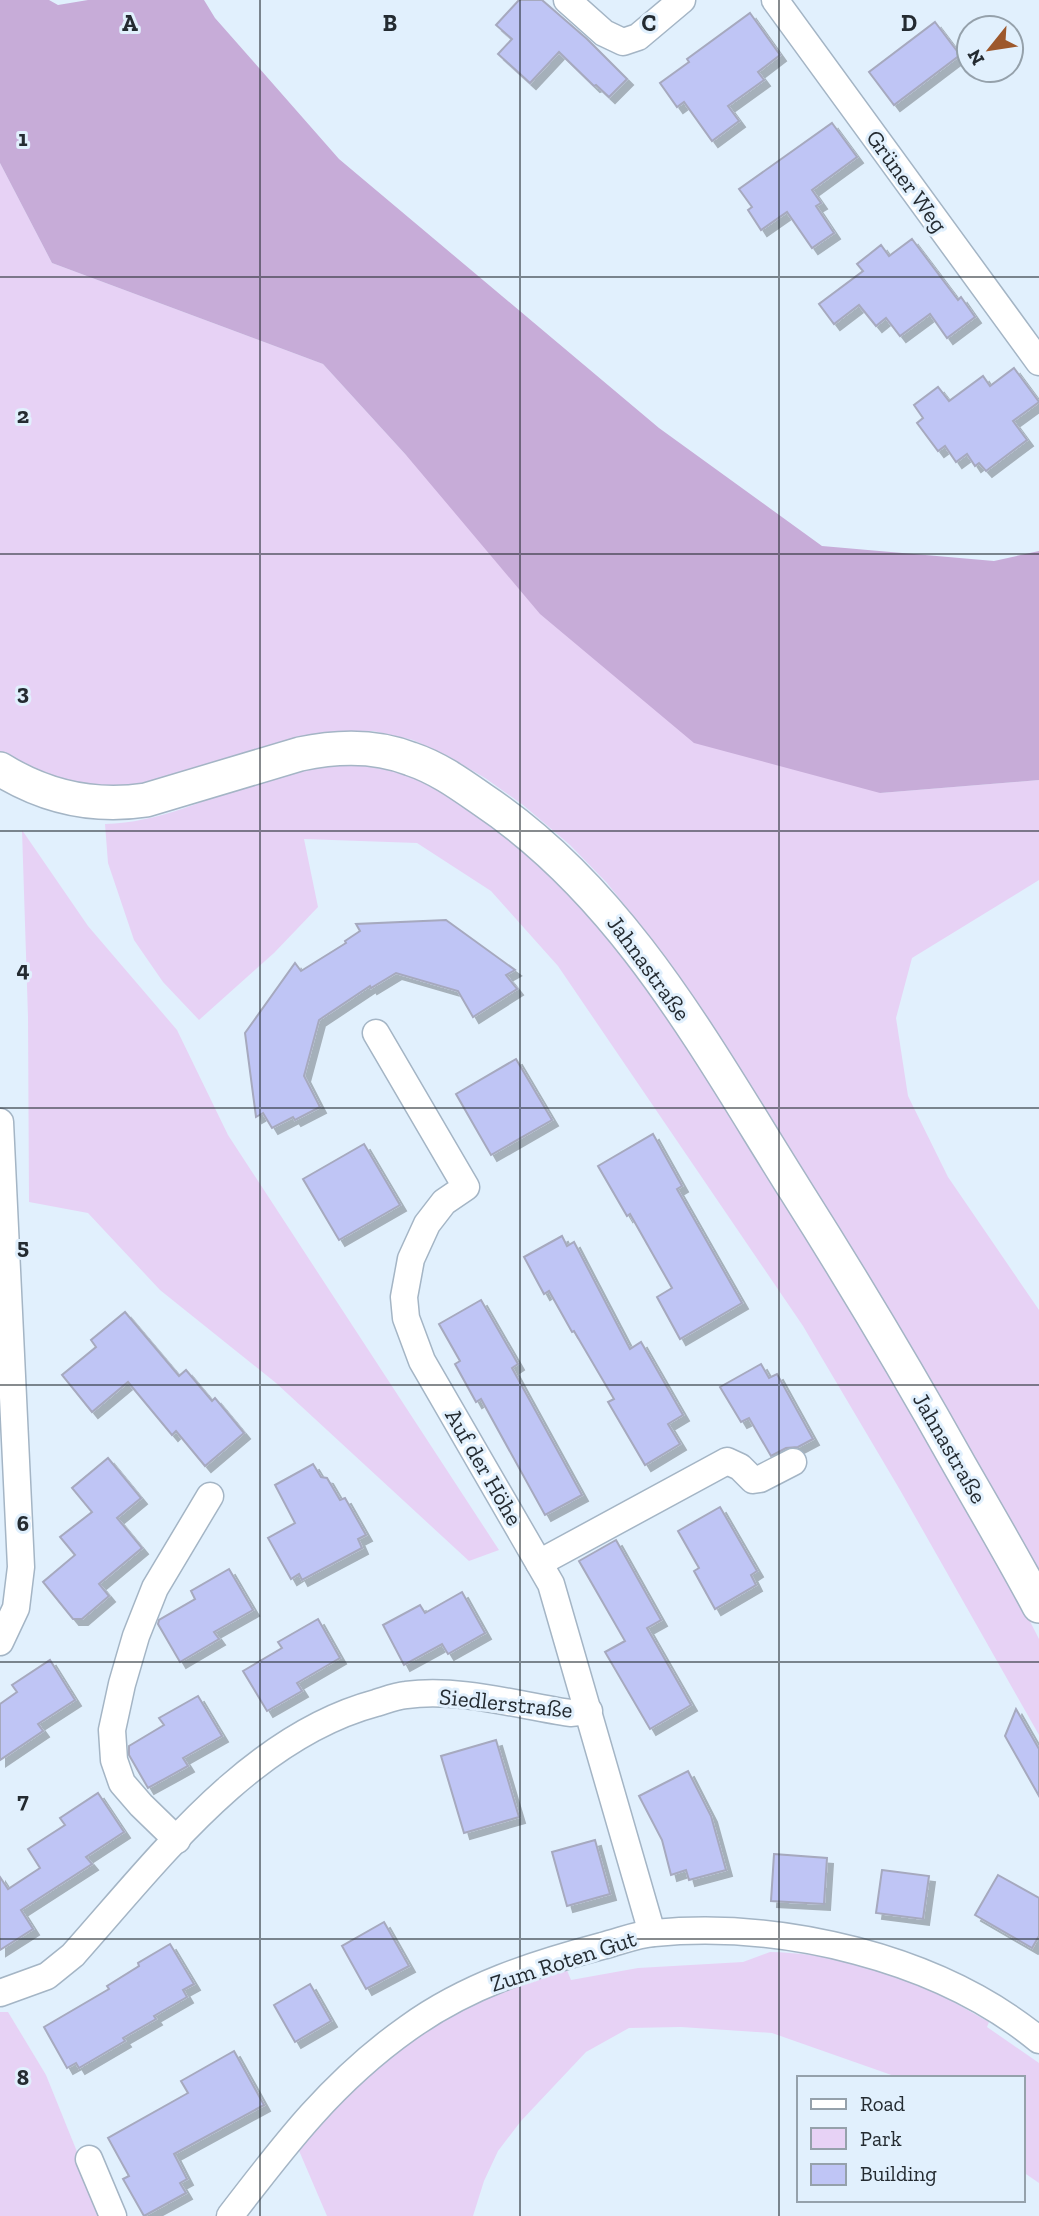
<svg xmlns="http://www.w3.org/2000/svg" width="1039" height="2216" viewBox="0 0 1039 2216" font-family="'Zilla Slab',serif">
  <defs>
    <filter id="shadow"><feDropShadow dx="6" dy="6" stdDeviation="0" flood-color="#0004"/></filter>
  </defs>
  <rect width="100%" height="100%" fill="#e1f0fd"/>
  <!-- green -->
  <g fill="#e7d2f5">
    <path d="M0 163 52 263 323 364 406 455 880 793 1039 780V880L912 958 896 1018 908 1096 948 1177 1039 1310V1573L935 1387 838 1227 739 1071 646 932 607 883 570 845 523 805 485 778 448 756 413 740 373 731 335 732 305 737 186 775 122 789 61 782 0 751Z"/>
    <path d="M313 766H367L411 775 451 798 498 827 562 885 620 949 714 1089 906 1399 1017 1596 1039 1639V1735L900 1490 803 1326 558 966 491 891 417 843 304 839 318 907 274 953 199 1020 163 982 134 940 108 863 105 824C165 823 220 792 276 775 288 771 301 769 313 766Z"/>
    <path d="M22 830 88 926 177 1030 228 1135 499 1550 469 1561 276 1383 160 1290 88 1213 29 1202 28 1017Z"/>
    <path d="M770 1952C821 1953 876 1965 922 1986 945 1996 967 2010 989 2022L987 2027 1039 2063V2183L1023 2172V2078H900L772 2033 681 2027 629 2028 586 2052 521 2121 498 2151 484 2181 473 2216H327L297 2146 349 2088 425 2031 466 2006 507 1988 566 1968 571 1980 638 1968 743 1962Z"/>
    <path d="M0 2012H8L46 2075 103 2216H0Z"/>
  </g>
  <!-- forest -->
  <path fill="#c7acd8" d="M0 0H49L58 5 88 0H204L215 18 339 159 659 428 822 546 994 561 1039 551V780L880 793 694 743 540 614 406 455 323 364 52 263 0 163Z"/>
  <!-- building -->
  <g fill="#bfc5f5" stroke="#a6a9be" stroke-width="2" filter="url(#shadow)">
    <path d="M519 0H542L587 39 627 79 609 97 596 85 594 86 559 52 530 83 498 54 512 39 496 25Z"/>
    <path d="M750 13 780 55 758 72 764 80 728 106 739 121 712 141 684 102 677 107 660 83 689 62 687 59Z"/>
    <path d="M935 22 960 55 894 105 869 72Z"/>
    <path d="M832 123 857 157 812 190 821 203 816 206 834 233 812 248 787 212 761 230 748 210 752 207 739 189Z"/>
    <path d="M912 239 958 300 961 297 975 317 947 338 930 314 900 336 886 318 876 326 859 305 834 324 819 304 863 271 857 264 881 245 889 256Z"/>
    <path d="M1014 368 1039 402 1013 421 1027 440 986 471 979 463 975 466 967 454 956 462 945 446 938 451 917 423 923 418 914 405 938 387 949 401 983 376 990 386Z"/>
    <path d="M446 920 515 970 506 975 517 989 473 1017 458 991 396 973 371 988 370 986 319 1020 304 1076 320 1107 295 1120 293 1117 272 1128 263 1113 256 1117 245 1033 295 963 301 971 346 943 345 941 360 931 356 924Z"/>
    <path d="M516 1059 552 1120 491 1155 456 1094Z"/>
    <path d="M653 1134 682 1186 677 1189 742 1303 680 1339 657 1297 672 1288 630 1214 627 1216 598 1166Z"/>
    <path d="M364 1144 400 1205 339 1240 303 1179Z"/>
    <path d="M562 1236 567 1246 574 1242 630 1349 641 1342 683 1415 668 1424 680 1444 645 1465 608 1402 614 1399 574 1331 572 1332 549 1291 544 1294 524 1257Z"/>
    <path d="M481 1300 518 1364 512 1368 582 1495 545 1515 481 1399 476 1402 455 1364 460 1361 439 1324Z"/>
    <path d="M125 1312 179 1376 186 1370 212 1401 215 1398 244 1433 205 1466 176 1431 172 1435 128 1382 92 1412 62 1375 96 1347 91 1340Z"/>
    <path d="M761 1364 769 1378 777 1374 813 1439 798 1447 786 1448 771 1456 749 1418 741 1422 720 1387Z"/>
    <path d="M108 1458 141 1498 117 1518 142 1548 99 1584 109 1596 82 1619H73L43 1582 75 1555 60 1537 92 1512 72 1488Z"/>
    <path d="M313 1464 321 1477 327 1478 340 1500 345 1498 366 1535 358 1539 362 1548 302 1580 299 1574 291 1579 268 1538 295 1523 275 1485Z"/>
    <path d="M720 1507 757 1571 751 1575 756 1585 715 1609 694 1571 699 1568 678 1531Z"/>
    <path d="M616 1540 661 1620 647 1628 691 1705 650 1729 605 1652 625 1641 579 1561Z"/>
    <path d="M229 1569 253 1610 214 1632 219 1639 180 1662 158 1624 159 1620 195 1599 191 1591Z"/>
    <path d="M462 1592 485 1633 448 1654 442 1644 404 1665 383 1625 420 1605 425 1613Z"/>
    <path d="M318 1619 340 1658 297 1683 302 1691 267 1711 243 1671 282 1648 278 1642Z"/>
    <path d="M50 1660 75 1700 38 1724 43 1731 0 1760V1704L17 1692 12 1685Z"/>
    <path d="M198 1696 222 1736 183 1758 188 1766 148 1788 129 1755V1746L164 1725 159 1718Z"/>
    <path d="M1016 1709 1039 1749V1796L1005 1736Z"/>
    <path d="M496 1740 519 1817 464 1833 441 1756Z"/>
    <path d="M688 1771 711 1816 726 1870 689 1880 686 1870 671 1875 662 1840 639 1796Z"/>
    <path d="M98 1793 124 1832 86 1857 92 1864 21 1910 33 1929 0 1950V1877L8 1889 40 1868 28 1849 65 1825 60 1818Z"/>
    <path d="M595 1840 610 1894 567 1906 552 1852Z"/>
    <path d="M774 1854 827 1858 824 1904 771 1901Z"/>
    <path d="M882 1870 929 1876 923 1919 876 1913Z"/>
    <path d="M998 1875 1039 1898V1936L1032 1948 975 1915Z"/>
    <path d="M384 1922 409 1966 366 1989 342 1946Z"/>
    <path d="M170 1944 194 1984 183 1990 187 1997 154 2016 156 2019 123 2038 125 2041 79 2068 76 2063 67 2068 44 2027 109 1989 107 1986 139 1966 138 1963Z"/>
    <path d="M310 1984 331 2021 295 2042 274 2005Z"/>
    <path d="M234 2051 264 2105 174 2154 187 2179 180 2183 186 2193 144 2216 123 2179 129 2176 108 2138 188 2093 181 2081Z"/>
  </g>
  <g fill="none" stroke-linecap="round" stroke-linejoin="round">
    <defs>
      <g id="minor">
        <path d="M567 0 604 33 623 42 638 37 682 0"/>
        <path d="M775 0 1039 362"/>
        <path d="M376 1033 466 1187 444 1202 427 1224 411 1259 404 1297 406 1318 422 1361 551 1584 652 1933"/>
        <path d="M0 1122 21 1567 16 1608 0 1642"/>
        <path d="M539 1563 727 1461 740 1467 753 1480 760 1479 793 1462"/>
        <path d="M177 1840 141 1805 122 1783 114 1760 112 1730 122 1684 136 1636 155 1588 210 1496"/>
        <path d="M0 1993 47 1976 73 1955C157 1861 249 1737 376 1703 386 1700 396 1696 406 1695 460 1688 517 1705 570 1713L589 1711"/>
        <path d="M89 2159 113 2216"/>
        <path d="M230 2216C285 2144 333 2081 408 2028 466 1986 534 1964 602 1946 619 1942 637 1934 654 1933 782 1921 938 1957 1039 2040"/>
      </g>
      <path id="tertiary" d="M0 769C45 797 93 808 146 800L300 754C337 746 376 745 411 759 438 768 460 784 483 800 625 895 707 1050 796 1191 853 1281 908 1373 960 1466 987 1513 1014 1559 1039 1606"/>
    </defs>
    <!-- minor casing -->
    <use href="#minor" stroke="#a4b5c5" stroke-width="29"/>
    <!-- tertiary casing -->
    <use href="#tertiary" stroke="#a4b5c5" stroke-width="36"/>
    <!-- minor -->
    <use href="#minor" stroke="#fff" stroke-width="26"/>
    <!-- tertiary -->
    <use href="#tertiary" stroke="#fff" stroke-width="33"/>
  </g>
  <!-- grid -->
  <path fill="none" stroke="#242b31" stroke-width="2" stroke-opacity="0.55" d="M260 0V2216M520 0V2216M779 0V2216M0 277H1039M0 554H1039M0 831H1039M0 1108H1039M0 1385H1039M0 1662H1039M0 1939H1039"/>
  <g text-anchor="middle" stroke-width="6" stroke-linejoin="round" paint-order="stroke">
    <!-- street labels -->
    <g font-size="23" fill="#242b31" stroke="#e1f0fd">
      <text transform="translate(907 181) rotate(54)" y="8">Grüner Weg</text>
      <text transform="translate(649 968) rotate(54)" y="8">Jahnastraße</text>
      <text transform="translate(950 1448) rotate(60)" y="8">Jahnastraße</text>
      <text transform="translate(484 1467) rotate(60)" y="8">Auf der Höhe</text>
      <text transform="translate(506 1703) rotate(6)" y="8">Siedlerstraße</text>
      <text transform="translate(563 1961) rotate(-18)" y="8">Zum Roten Gut</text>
    </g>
  </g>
  <g font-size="23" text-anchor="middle" font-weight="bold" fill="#242b31" stroke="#e1f0fd" stroke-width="6" stroke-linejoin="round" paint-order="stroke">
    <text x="130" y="31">A</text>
    <text x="390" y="31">B</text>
    <text x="649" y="31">C</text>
    <text x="909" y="31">D</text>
    <text x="23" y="146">1</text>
    <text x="23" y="423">2</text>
    <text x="23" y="700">3</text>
    <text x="23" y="977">4</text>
    <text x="23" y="1254">5</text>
    <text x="23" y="1531">6</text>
    <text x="23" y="1808">7</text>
    <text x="23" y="2085">8</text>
  </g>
  <!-- legend -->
  <rect x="797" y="2076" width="228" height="126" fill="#e1f0fd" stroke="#95a1ab" stroke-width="2"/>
  <rect x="811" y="2099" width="35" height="10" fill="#ffffff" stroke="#95a1ab" stroke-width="2"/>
  <text x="860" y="2111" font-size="21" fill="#242b31">Road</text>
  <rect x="811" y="2128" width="35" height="21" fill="#e7d2f5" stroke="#95a1ab" stroke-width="2"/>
  <text x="860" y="2146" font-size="21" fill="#242b31">Park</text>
  <rect x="811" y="2164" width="35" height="21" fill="#bfc5f5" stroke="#95a1ab" stroke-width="2"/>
  <text x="860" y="2181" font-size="21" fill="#242b31">Building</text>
  <!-- north arrow -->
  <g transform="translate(990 49) rotate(240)"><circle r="33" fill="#e1f0fd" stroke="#95a1ab" stroke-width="2"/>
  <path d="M0-5L12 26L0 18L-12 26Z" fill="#9d582c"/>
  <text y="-10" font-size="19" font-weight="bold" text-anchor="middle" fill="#242b31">N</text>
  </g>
</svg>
